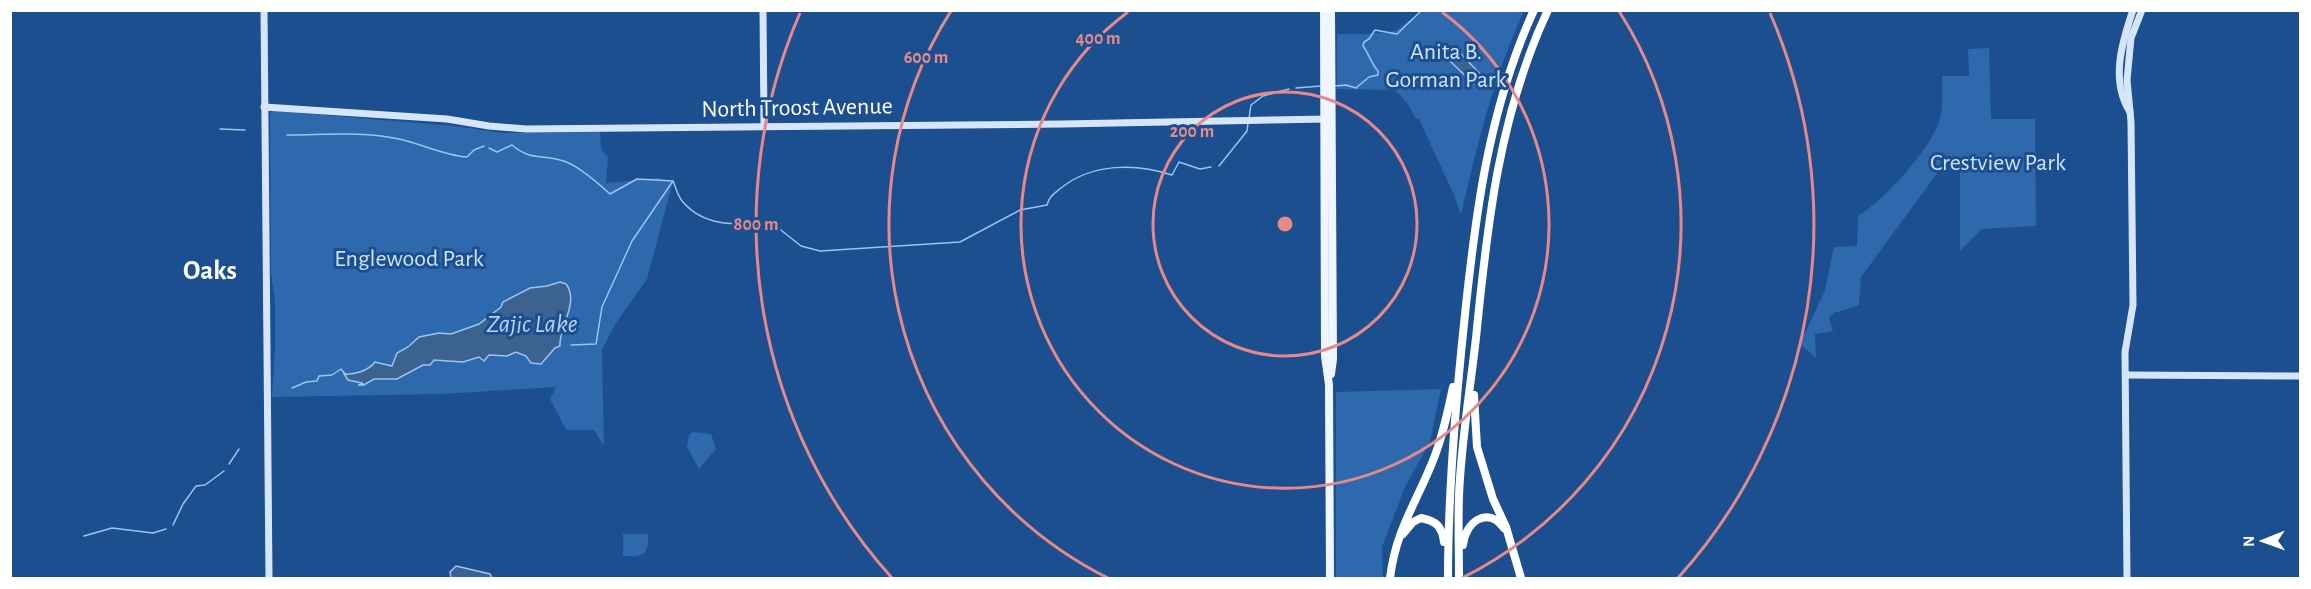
<svg xmlns="http://www.w3.org/2000/svg" width="2311" height="589" viewBox="0 0 2311 589" font-family="'Alegreya Sans',sans-serif">
  <rect width="100%" height="100%" fill="#1b4f8f"/>
  <!-- green -->
  <g fill="#2e69ad">
    <path d="M1422 11H1524C1494 76 1477 145 1461 215L1454 195 1419 119H1416L1408 104 1395 90 1337 89V34H1368L1395 31Z"/>
    <path d="M1989 48 1991 119H2035L2036 226 1982 229 1960 251V165L1941 168 1861 277 1859 305 1834 313 1829 318 1833 331 1815 334 1816 358 1800 344 1825 290 1834 247 1857 246 1858 216C1884 201 1929 150 1939 122 1944 107 1942 91 1942 76H1969L1968 49Z"/>
    <path d="M275 111 455 126 502 133 600 132 601 149 608 157 606 183 658 178 673 181 647 279 616 323 602 350 604 446 594 430H566L550 399 556 387 442 394 272 397 275 348V302L271 273 270 113Z"/>
    <path d="M1441 389 1430 442 1405 487 1382 547 1383 578H1336V392Z"/>
    <path d="M693 432 711 434 716 449 699 469 687 447 689 435Z"/>
    <path d="M623 534H648V545L645 553 637 556H623Z"/>
  </g>
  <!-- water -->
  <g fill="#3c6290" stroke="#9cc4f0" stroke-width="1.5">
    <path d="M1460 53 1482 76 1474 84 1451 62Z"/>
    <path d="M560 282 566 284C580 302 558 329 560 346L555 348 541 364 531 363 526 356 516 352 507 356 489 355 484 361 479 357 463 362 434 360 430 365H423L397 379H374L364 385H358L363 384 362 383 348 380 344 374C354 375 368 371 375 362L392 366 397 353 408 347 419 337 439 333 451 334 479 324 501 307 503 302 530 288 547 286Z"/>
    <path d="M456 566 490 574 492 578H451L450 572Z"/>
  </g>
  <g fill="none" stroke-linecap="round" stroke-linejoin="round">
    <!-- stream -->
    <g stroke="#9cc4f0" stroke-width="1.5">
      <path d="M1335 86 1346 85 1356 88 1369 77 1378 75V71C1372 65 1369 54 1363 46L1364 42 1369 39 1375 30 1397 34 1422 10"/>
      <path d="M1296 88 1321 86"/>
      <path d="M1249 118 1251 105 1263 96 1289 89"/>
      <path d="M220 129 245 130"/>
      <path d="M287 135C324 135 362 131 399 139 422 144 443 155 467 157L474 150 484 146"/>
      <path d="M489 148 497 152 512 145C531 161 539 154 560 160 576 163 598 183 610 194L637 179 673 181C676 188 678 197 683 202 706 229 741 224 772 223L801 246 820 251 960 242 1020 210 1047 205C1049 196 1055 193 1061 188 1092 163 1136 163 1172 175L1179 162 1200 169 1211 167"/>
      <path d="M1219 166 1247 131 1248 123"/>
      <path d="M571 345 596 344 602 307 632 241 673 181"/>
      <path d="M292 388 306 382 317 381 319 376 332 375 341 369 346 375"/>
      <path d="M229 464 239 449"/>
      <path d="M173 525 183 504 196 486 205 485 224 471"/>
      <path d="M84 536 112 528 153 533 166 529"/>
    </g>
    <!-- secondary -->
    <g stroke="#d6e6fa" stroke-width="7">
      <path d="M264 10 269 578"/>
      <path d="M763 10 764 126"/>
      <path d="M264 107 447 119 489 126 526 129 1063 124 1328 119"/>
      <path d="M2130 112C2110 81 2122 42 2133 10"/>
      <path d="M2126 375 2300 376"/>
      <path d="M2127 578 2125 352 2133 305 2131 122 2127 80 2131 38 2142 10"/>
    </g>
    <!-- primary -->
    <g stroke="#f0f6ff" stroke-width="8">
      <path d="M1324 10 1325 356 1329 385 1330 578"/>
      <path d="M1331 374 1333 359 1331 10"/>
    </g>
    <!-- highway -->
    <g stroke="#fff" stroke-width="8">
      <path d="M1474 395 1477 447 1493 499 1506 527 1521 578"/>
      <path d="M1403 534 1413 522 1421 518C1436 521 1442 526 1444 542"/>
      <path d="M1463 545C1465 523 1487 505 1504 528"/>
      <path d="M1390 578C1396 529 1417 502 1434 458 1443 435 1448 411 1453 387"/>
      <path d="M1448 578C1448 493 1455 409 1464 324 1475 217 1488 110 1534 10"/>
      <path d="M1459 578C1459 551 1458 524 1459 496 1461 443 1470 391 1476 338 1487 226 1499 114 1548 10"/>
    </g>
  </g>
  <!-- distance rings -->
  <g fill="none" stroke="#e88989" stroke-width="3">
    <circle cx="1285" cy="224" r="132"/>
    <path d="M1442 12A264 264 0 1 1 1128 12"/>
    <path d="M1108 578A396 396 0 0 1 951 11M1619 11A396 396 0 0 1 1462 578"/>
    <path d="M892 578A529 529 0 0 1 800 13M1770 13A529 529 0 0 1 1678 578"/>
  </g>
  <g text-anchor="middle" stroke-width="6" stroke-linejoin="round" paint-order="stroke">
    <!-- park labels -->
    <g font-size="24" fill="#cfe3fa" stroke="#1b4f8f">
      <text x="1446" y="59">Anita B.<tspan x="1446" dy="28">Gorman Park</tspan></text>
      <text x="1998" y="170">Crestview Park</text>
      <text x="409" y="266">Englewood Park</text>
    </g>
    <!-- street labels -->
    <g font-size="24" fill="#fff" stroke="#1b4f8f">
      <text transform="translate(797 107) rotate(-1)" y="8">North Troost Avenue</text>
    </g>
    <!-- water labels -->
    <g font-size="26" font-style="italic" fill="#b5d3f5" stroke="#1b4f8f">
      <text x="532" y="332">Zajic Lake</text>
    </g>
    <!-- quarter labels -->
    <g font-size="27" font-weight="bold" fill="#fff" stroke="#1b4f8f">
      <text x="210" y="279">Oaks</text>
    </g>
  </g>
  <circle cx="1285" cy="224" r="9" fill="#e88989" stroke="#1b4f8f" stroke-width="3"/>
  <g font-size="18" text-anchor="middle" font-weight="bold" fill="#e88989" stroke="#1b4f8f" stroke-width="6" stroke-linejoin="round" paint-order="stroke">
    <text x="1098" y="44">400 m</text>
    <text x="926" y="63">600 m</text>
    <text x="1192" y="137">200 m</text>
    <text x="756" y="230">800 m</text>
  </g>
  <!-- border -->
  <rect width="2311" height="589" fill="none" stroke="#ffffff" stroke-width="24"/>
  <!-- north arrow -->
  <g transform="translate(2263 541) rotate(269)" stroke="#1b4f8f" stroke-width="4.5" paint-order="stroke">
  <path d="M0-4.5L10 22L0 15L-10 22Z" fill="#ffffff"/>
  <text y="-9" font-size="16" font-weight="bold" text-anchor="middle" fill="#ffffff">N</text>
  </g>
</svg>
